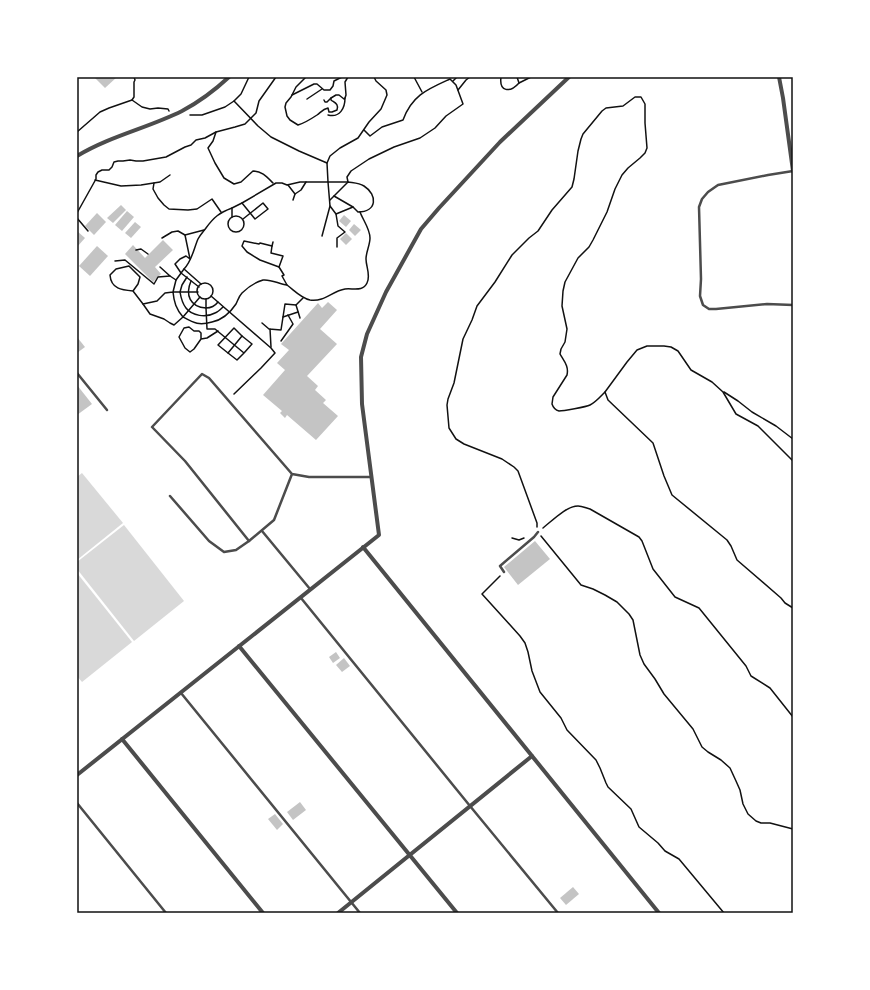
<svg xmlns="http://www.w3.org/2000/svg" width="870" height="990" viewBox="0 0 870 990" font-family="Poppins,sans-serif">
  <rect width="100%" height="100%" fill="#fff"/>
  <!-- water -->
  <g fill="#d9d9d9">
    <path d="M82 473 123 523 77 560V477Z"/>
    <path d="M124 525 184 601 134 641 77 569V562Z"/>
    <path d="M77 573 132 642 82 682 77 676Z"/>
  </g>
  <!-- building -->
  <g fill="#c4c4c4">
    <path d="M94 77H117L105 88Z"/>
    <path d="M121 205 126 210 113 223 107 218Z"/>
    <path d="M127 211 134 217 122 231 115 225Z"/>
    <path d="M97 213 106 222 94 235 85 226Z"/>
    <path d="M344 215 351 221 346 227 339 221Z"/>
    <path d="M135 222 141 227 131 238 125 233Z"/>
    <path d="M354 224 361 230 355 236 349 230Z"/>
    <path d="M77 231 85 238 77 247Z"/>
    <path d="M346 233 352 239 346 245 340 239Z"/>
    <path d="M163 240 173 250 155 267 161 274 153 282 125 254 133 245 145 258Z"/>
    <path d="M97 246 108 256 90 276 79 266Z"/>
    <path d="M328 302 337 310 320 329 337 344 307 376 318 386 315 390 326 400 323 403 338 416 316 440 287 415 285 418 280 413 282 411 263 395 285 370 277 363 289 350 281 344 318 303 322 308Z"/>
    <path d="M77 337 85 347 77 353Z"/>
    <path d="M77 385 92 404 77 415Z"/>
    <path d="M535 541 550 559 518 585 504 567Z"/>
    <path d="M336 652 340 658 333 663 329 657Z"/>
    <path d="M344 658 350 666 342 672 336 665Z"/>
    <path d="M300 802 306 810 293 820 287 812Z"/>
    <path d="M275 814 283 824 277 830 268 819Z"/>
    <path d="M573 887 579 894 566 905 560 898Z"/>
  </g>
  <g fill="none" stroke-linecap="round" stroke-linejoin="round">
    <!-- path -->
    <g stroke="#111" stroke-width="1.5">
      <path d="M306 77 296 87 291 97 286 103 285 107 287 116 290 120 298 125C305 123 311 119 317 115 321 112 323 109 328 108L329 112H332L337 110C339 104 335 103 331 100V98L336 95H339L344 99 345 98C345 108 340 118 328 115"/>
      <path d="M414 77 422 92"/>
      <path d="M501 77C499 92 510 93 519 83L517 77"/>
      <path d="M453 81 457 77"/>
      <path d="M519 83 531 77"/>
      <path d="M458 90 466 80 470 77"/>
      <path d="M292 95 314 84H317L324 90H330L333 86 334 81 342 77"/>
      <path d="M345 98 346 95 345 82 348 77"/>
      <path d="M307 99 322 89"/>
      <path d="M132 100 142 107 150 109 158 108 168 109 169 111"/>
      <path d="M324 100 325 102H327L331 98"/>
      <path d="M234 101 258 126 271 137 299 151 327 163 328 182H300L287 185 282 183H276L242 203 255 219 268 209 263 203 243 219"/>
      <path d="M190 115H202L225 107 234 101 241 94 249 77"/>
      <path d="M77 132 100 112 109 108 132 100 134 97V82L135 80 134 77"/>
      <path d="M216 132 213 141 208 148 215 163 224 178 234 184 241 182 253 171C262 171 267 177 273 183"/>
      <path d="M327 163 330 156 340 148 358 138 369 122 381 109 387 95 386 90 376 81 374 77"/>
      <path d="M95 180 121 186 141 185 160 182 170 175"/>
      <path d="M154 183 153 189 158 198 164 205 169 209 188 210 197 209 212 199 221 212"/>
      <path d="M288 185 295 194 301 190 306 182"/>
      <path d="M334 196 353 207"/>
      <path d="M293 200 295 194"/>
      <path d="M330 200 348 182C354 183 359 183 364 186 378 195 377 212 358 212L353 207 336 214"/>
      <path d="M330 206 328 182H348L347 177 351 171 369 159 394 147 420 138 435 128 446 116 463 104 456 85 450 79C428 89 412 95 403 120L382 127 370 136 364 130"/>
      <path d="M77 213 96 179V175L98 172 102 170H109L112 167 114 162 118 161H123L130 160 136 161H143L166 157 185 147 191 145 196 140 205 138 216 132 235 127 245 124 256 113 259 101 276 77"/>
      <circle cx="236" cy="224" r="8"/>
      <path d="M232 217V208L242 203"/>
      <path d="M77 218 88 231"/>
      <path d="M185 235 190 259 186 256 180 259 175 264 181 273 199 287"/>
      <path d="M322 236 330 206 336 214 338 226 345 232 337 238V247"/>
      <path d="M162 238 172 232 178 231 185 235 204 230"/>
      <path d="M272 246 271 253 283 256 279 267"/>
      <path d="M136 250 141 249 148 254"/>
      <path d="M115 261 125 260 154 284 158 277 170 276 160 267"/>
      <path d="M170 276 176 280 184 269"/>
      <path d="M187 277 182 285 180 292H198"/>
      <path d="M176 280 173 292 165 293 157 301 143 304 150 314 164 319 170 323 174 325 183 317C176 309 174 302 173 292H180C181 298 182 303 186 308 192 316 206 318 215 313 218 312 221 309 223 307"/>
      <path d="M191 281C185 295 190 307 206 308L207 329H215L244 353 252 344 242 336 228 353 237 360 244 353"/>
      <circle cx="205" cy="291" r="8"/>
      <path d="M201 284 184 269C192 261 194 248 198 239 200 235 203 232 206 228 214 217 219 213 232 208"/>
      <path d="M287 285C295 291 301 298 310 300 325 302 332 291 345 289 353 288 363 292 367 283 371 275 366 267 366 259 366 252 370 245 370 238 370 229 363 220 360 212"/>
      <path d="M133 291 138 284 140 277 129 266 116 269 110 275C111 289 122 290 133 291L143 304"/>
      <path d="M211 296 271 348 275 353 261 368 234 394"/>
      <path d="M200 297 183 317C194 323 199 326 212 322 222 320 230 313 236 304 238 300 239 296 242 293 248 287 256 282 263 280 271 279 279 284 287 285L282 276 284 275 279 267 260 260 247 252 242 246 244 241 259 244 260 243 272 246 273 242"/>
      <path d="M206 299V308C211 308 215 306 218 302"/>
      <path d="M296 305 300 318"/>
      <path d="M283 317 298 312"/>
      <path d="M262 323 269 329 281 330 285 304 296 305 303 298"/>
      <path d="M270 329 271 347"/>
      <path d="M201 339 194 349 190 352 185 348 179 337 184 328 189 327 194 331H199L201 333V339L207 338 218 331"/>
      <path d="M281 341 293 324 288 315"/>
      <path d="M228 353 218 345 234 328 242 336"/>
      <path d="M605 392 627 362 637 350 647 346H664L671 347 678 351 691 370 712 382 723 392 736 414 758 426 793 461"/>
      <path d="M724 392 738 401 752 412 776 426 793 439"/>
      <path d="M537 527V523L518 471 514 467 502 459 464 444 456 439 449 428 447 405 448 399 454 383 463 339 472 320 477 306 495 282 512 255 529 238 538 231 552 210 572 187 574 179 578 151 581 139 583 134 602 111 606 108 623 106 635 97H641L645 104V123L647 148 645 153 640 158 628 168 622 175 615 189 607 212 593 240 589 247 578 258 565 282 563 291 562 306 567 329 565 342 561 349 560 354C564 361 569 366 567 375L553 397 552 404C553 407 555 410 559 411 563 411 586 407 590 405 596 402 600 397 605 392L608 400 653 443 664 476 672 495 727 540 731 546 737 560 781 598 785 603 793 608"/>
      <path d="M543 528C552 521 566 506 578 506 582 506 586 508 590 509L639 537 642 541 653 569 675 597 699 608 746 666 751 676 770 688 793 717"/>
      <path d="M541 536 581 585 593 589 605 595 617 602 629 614 633 620 640 655 644 664 655 679 664 694 693 729 702 747 708 752 721 760 730 768 736 781 740 790 743 804 748 814 756 821 761 823H770L793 829"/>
      <path d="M512 538 519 540 524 538"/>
      <path d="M500 576 482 594 520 636 525 643 528 652 532 671 540 692 561 718 567 730 596 760 600 768 606 783 608 787 631 809 639 827 658 843 665 851 679 859 724 913"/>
    </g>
    <!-- service -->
    <g stroke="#4c4c4c" stroke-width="2.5">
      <path d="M793 171 768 175 718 185 708 192 702 199 699 207 701 279 700 296 703 305 709 309H716L767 304 793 305"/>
      <path d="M77 373 107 410"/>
      <path d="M292 474 274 520 249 541 185 461 152 427 202 374 209 378 292 474 309 477H371"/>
      <path d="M170 496 209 541 224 552 236 550 249 541"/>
      <path d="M262 531 310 589"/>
      <path d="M504 572 500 566 534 537 538 532"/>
      <path d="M301 598 470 806 558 913"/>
      <path d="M181 693 360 913"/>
      <path d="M77 803 166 913"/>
    </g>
    <!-- minor -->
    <g stroke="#4c4c4c" stroke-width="4">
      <path d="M779 77 783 98 793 171"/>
      <path d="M77 156C110 136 148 128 182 111 199 102 215 90 229 77"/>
      <path d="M363 547 659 913"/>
      <path d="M239 646 457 913"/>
      <path d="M122 739 263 913"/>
      <path d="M77 775 379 535 362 404 361 357 367 334 386 292 421 229 439 208 500 142 569 77"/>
      <path d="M338 913 532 756"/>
    </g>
  </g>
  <!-- border -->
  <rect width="870" height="990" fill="none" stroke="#ffffff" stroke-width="156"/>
  <rect x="78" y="78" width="714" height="834" fill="none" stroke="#111" stroke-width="1.5"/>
</svg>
